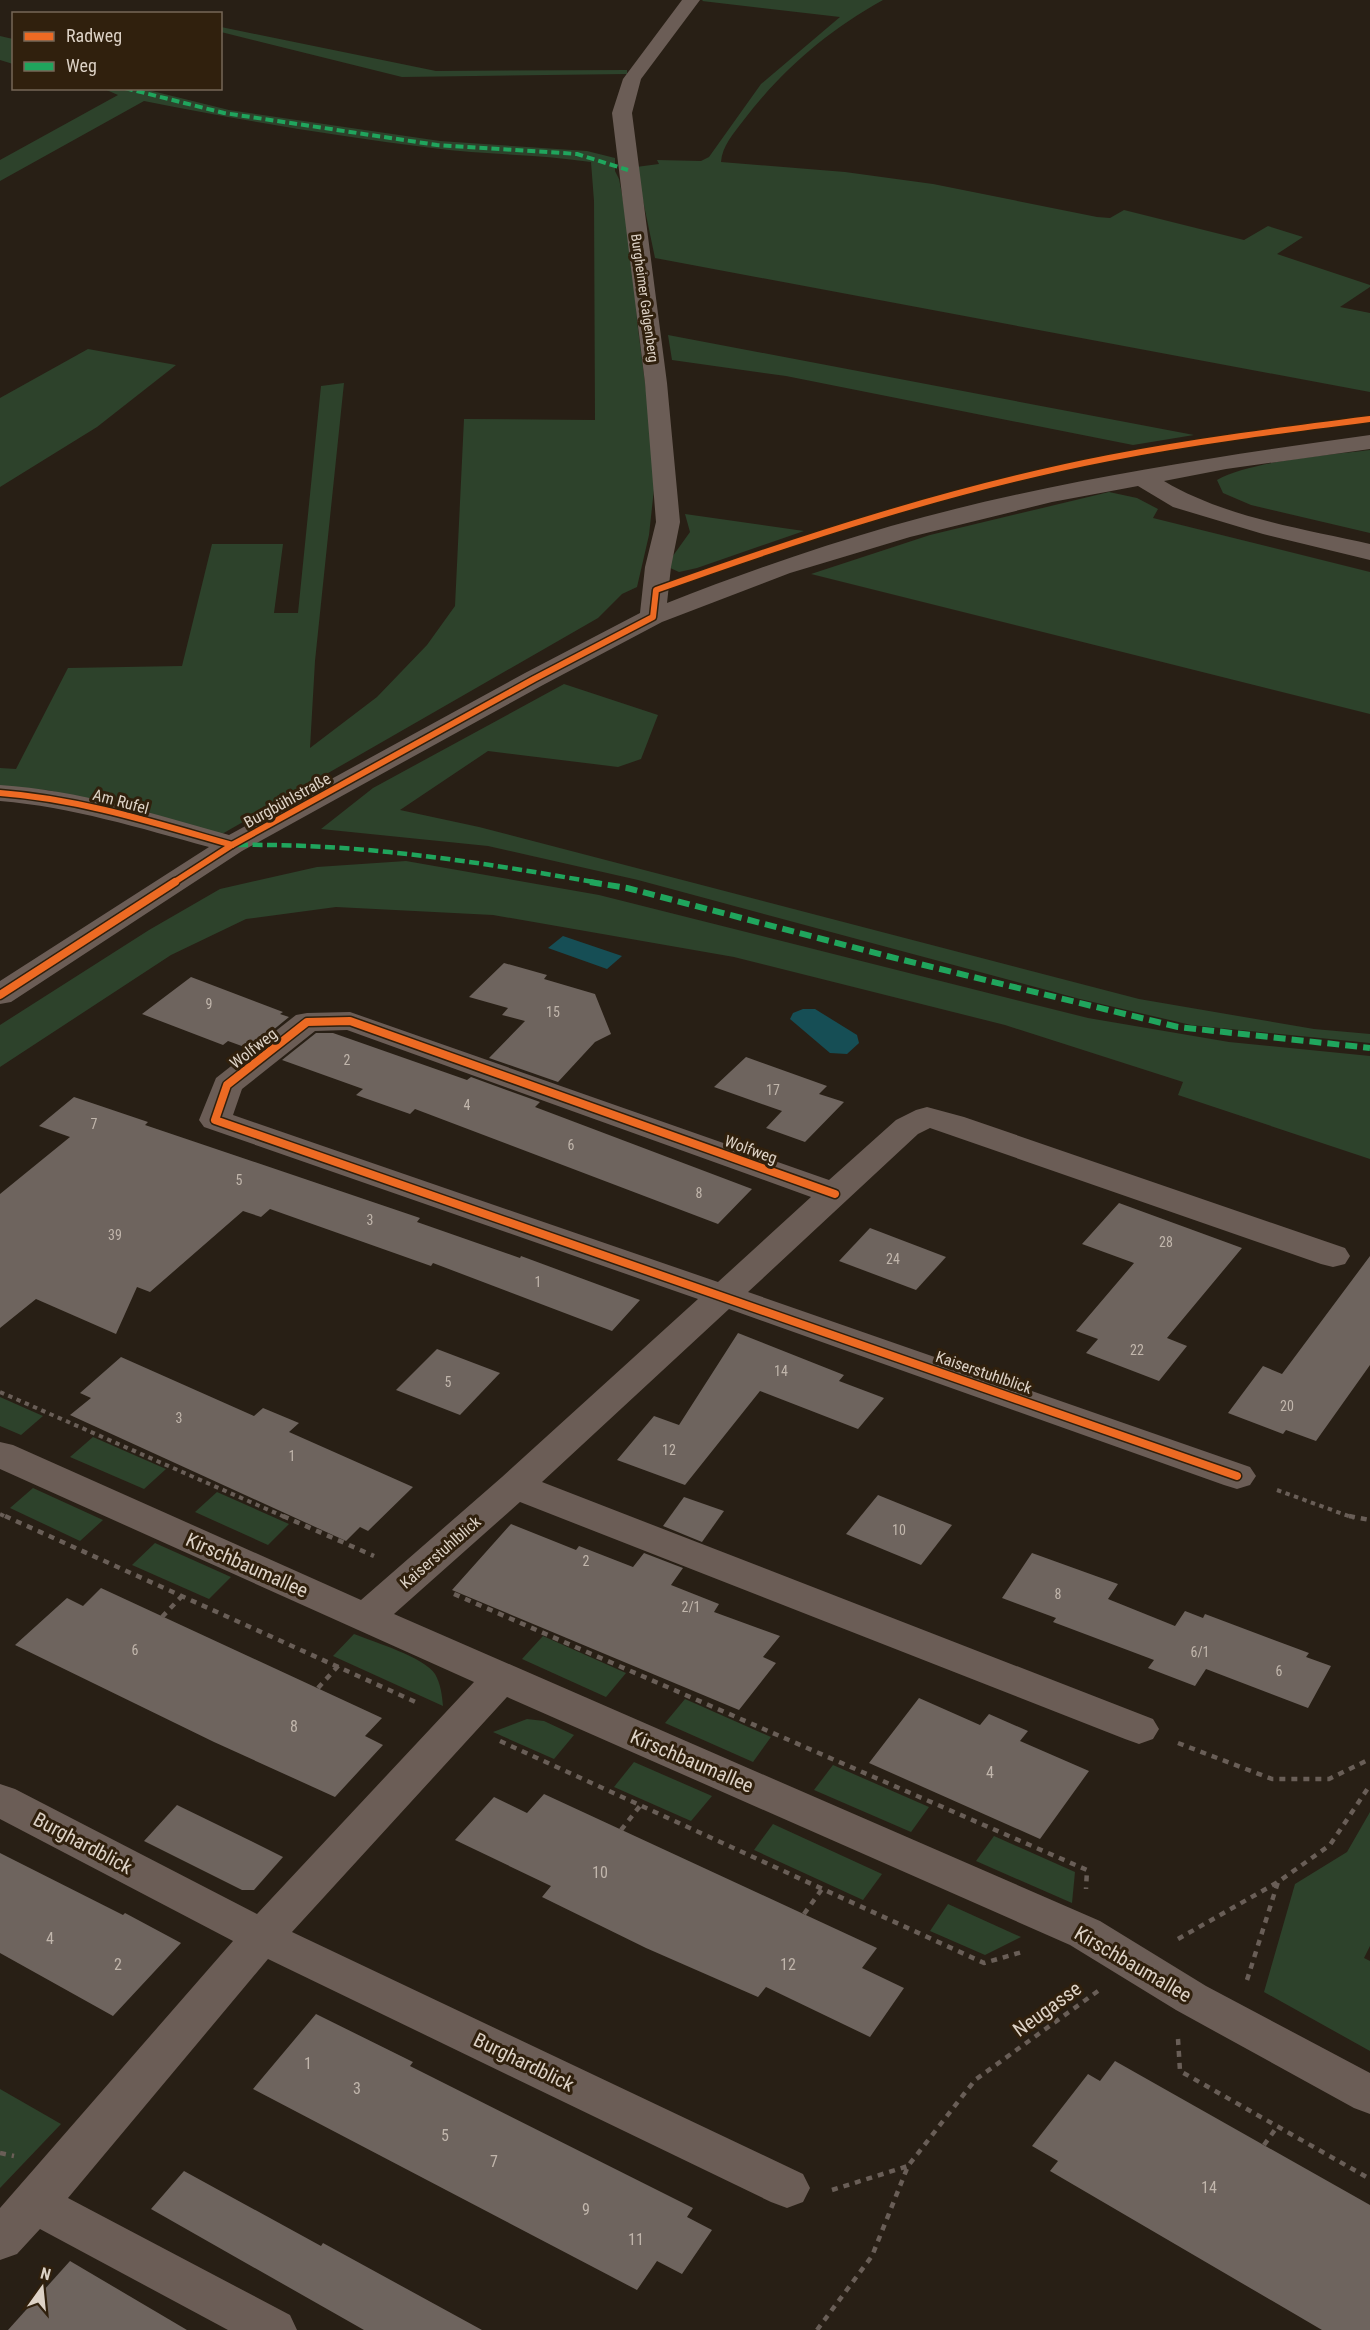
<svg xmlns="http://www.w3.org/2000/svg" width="1370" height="2330" viewBox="0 0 1370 2330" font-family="'Roboto Condensed',sans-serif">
  <rect width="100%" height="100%" fill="#281f15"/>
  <!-- green -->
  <g fill="#2d422b">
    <path d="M703 0H883C826 32 782 70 743 121 734 133 722 146 721 162L845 172 933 184 1097 217 1110 218 1124 210 1244 240 1268 226 1303 237 1277 254 1370 285V287L1340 307 1370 313V392L655 258 636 167 659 164 657 160 701 161 709 157 761 84 840 17 702 1Z"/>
    <path d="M221 27 436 71 627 70V74L402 77 221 32Z"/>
    <path d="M0 36 13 39V64L0 60Z"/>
    <path d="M102 88 144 89 229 110 440 141 587 151 615 158V171L619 179 634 256 637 321 650 421 654 489 649 535 637 587 622 594 598 618 222 834 48 790 0 788V768L16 769 68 668 182 666 212 544H283L274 613H298L321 386 344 383 315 661 310 748 377 697 427 645 455 606 464 419 595 420 594 201 591 162C538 154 485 155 432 148 335 136 239 120 144 101L0 181V160L118 95Z"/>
    <path d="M668 335 1194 435 1133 445 786 376 672 360Z"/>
    <path d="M88 349 176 365 97 427 0 487V398Z"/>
    <path d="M1370 450V533L1251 505 1223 493 1217 480C1250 461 1330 455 1370 450Z"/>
    <path d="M1109 492 1137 498 1158 509 1153 518 1370 572V714L811 574 930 535Z"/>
    <path d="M685 514 804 531 697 568 679 572 668 567 670 560 690 532Z"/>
    <path d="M564 684 658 715 641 759 618 767 488 751 400 810 479 827 1139 999 1314 1029 1370 1034V1043L1191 1025 1080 999 638 880 488 846 321 829 373 788Z"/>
    <path d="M406 861 599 895 1088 1018 1229 1042 1370 1056V1159L1178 1095 1183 1082 1005 1025 734 957 493 915 336 907 246 919 171 955 0 1067V1025L149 930 220 889 317 867Z"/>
    <path d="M0 1397 43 1416 21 1435 0 1426Z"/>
    <path d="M93 1437 166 1469 144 1489 70 1457Z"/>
    <path d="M33 1488 103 1520 80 1541 10 1508Z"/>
    <path d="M217 1492 289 1524 268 1545 195 1512Z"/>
    <path d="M155 1543 231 1577 209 1599 132 1565Z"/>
    <path d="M354 1634C374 1642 424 1657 435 1674 441 1685 442 1695 443 1706L333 1656Z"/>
    <path d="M543 1636 626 1673 606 1697 522 1659Z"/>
    <path d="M685 1699 771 1737 753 1762 665 1723Z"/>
    <path d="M527 1719 544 1721 574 1735 554 1759 493 1732Z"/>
    <path d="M634 1762 712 1796 691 1821 614 1787Z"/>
    <path d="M833 1765 929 1807 911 1832 814 1790Z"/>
    <path d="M1370 1812V1946L1364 1958 1370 1961V2051L1264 1992 1295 1884 1347 1852Z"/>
    <path d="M773 1824 882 1874 863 1900 754 1850Z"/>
    <path d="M994 1836 1075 1872 1072 1903 976 1861Z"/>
    <path d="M948 1904 1021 1937 985 1955 930 1931Z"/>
    <path d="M0 2089 61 2124 0 2188Z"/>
  </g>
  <!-- water -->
  <g fill="#164e55">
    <path d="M563 936 622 956 607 969 548 948Z"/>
    <path d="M803 1009H815L857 1035 859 1043 847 1054 830 1053 790 1019 793 1013Z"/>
  </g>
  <!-- building -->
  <g fill="#6e645e">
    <path d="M504 963 547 975 544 979 595 994 611 1034 595 1042 558 1082 489 1058 525 1021 502 1015 508 1008 469 997Z"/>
    <path d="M191 977 283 1012 280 1014 289 1017 250 1049 228 1041 223 1045 142 1014Z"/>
    <path d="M316 1033H333L467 1080 471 1077 540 1102 535 1107 752 1189 718 1224 415 1109 410 1114 356 1095 363 1089 282 1060Z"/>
    <path d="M746 1057 827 1086 819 1094 844 1102 805 1142 766 1128 782 1111 714 1087Z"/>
    <path d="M74 1097 148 1122 145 1125 420 1218 417 1222 520 1258 521 1256 640 1300 612 1331 433 1263 431 1266 270 1209 261 1217 243 1211 150 1292 137 1287 116 1334 36 1299 0 1328V1194L70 1137 39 1126Z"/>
    <path d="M1119 1203 1242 1248 1167 1338 1187 1346 1159 1381 1086 1353 1098 1339 1076 1331 1134 1263 1082 1244Z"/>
    <path d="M870 1228 946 1257 916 1290 839 1261Z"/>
    <path d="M1370 1256V1365L1316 1441 1286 1430 1283 1434 1228 1413 1263 1366 1282 1374Z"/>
    <path d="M738 1333 844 1375 839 1381 884 1398 858 1429 760 1391 685 1485 617 1460 654 1416 679 1425Z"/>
    <path d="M437 1349 500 1373 460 1415 396 1390Z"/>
    <path d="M121 1357 254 1416 263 1408 299 1423 289 1432 413 1487 368 1531 360 1527 346 1541 70 1415 91 1398 80 1393Z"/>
    <path d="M878 1495 952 1525 921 1565 846 1534Z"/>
    <path d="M684 1497 724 1511 702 1542 663 1526Z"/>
    <path d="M511 1524 576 1550 579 1546 633 1567 644 1553 683 1568 671 1585 719 1604 714 1612 780 1636 763 1657 776 1663 739 1710 452 1590Z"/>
    <path d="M1032 1553 1118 1584 1108 1599 1175 1626 1185 1611 1203 1618 1205 1614 1309 1653 1306 1657 1331 1666 1308 1708 1206 1669 1195 1686 1148 1668 1154 1660 1053 1622 1056 1618 1002 1598Z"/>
    <path d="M101 1588 382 1718 365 1736 383 1745 335 1797 214 1742 15 1645 67 1598 83 1606Z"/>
    <path d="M919 1698 980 1725 989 1714 1028 1731 1020 1741 1089 1771 1040 1839 869 1763Z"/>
    <path d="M544 1794 877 1948 862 1968 904 1988 870 2037 766 1987 758 1997 646 1948 542 1897 551 1886 455 1840 494 1797 527 1813Z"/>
    <path d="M177 1805 251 1841 283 1857 254 1890H242L144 1841Z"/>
    <path d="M0 1853 123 1915 125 1913 181 1943 113 2016 0 1953Z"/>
    <path d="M316 2014 413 2062 410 2066 693 2208 687 2217 712 2230 682 2274 657 2261 637 2290 253 2089Z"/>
    <path d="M1115 2061 1370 2205V2330H1322L1050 2171 1058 2161 1032 2146 1088 2074 1100 2081Z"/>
    <path d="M184 2171 321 2246 323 2243 482 2330H364L151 2209Z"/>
    <path d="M70 2261 187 2330H8Z"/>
  </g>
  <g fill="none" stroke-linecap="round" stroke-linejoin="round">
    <!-- path-far1 -->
    <g stroke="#695e57" stroke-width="4" stroke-dasharray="4.5 4.5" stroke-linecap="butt">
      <path d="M0 1392 287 1518"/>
      <path d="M1277 1490 1354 1518"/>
      <path d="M0 1514 8 1518"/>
    </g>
    <!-- path -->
    <g stroke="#695e57" stroke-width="4.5" stroke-dasharray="6 6" stroke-linecap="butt">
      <path d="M5 1516 420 1704"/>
      <path d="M283 1516 374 1556"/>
      <path d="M1349 1516 1370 1520"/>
      <path d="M454 1594 1087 1870 1086 1889"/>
      <path d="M162 1617 183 1595"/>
      <path d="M318 1688 339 1665"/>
      <path d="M500 1741 984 1963 1022 1952"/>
      <path d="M1178 1743 1272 1779H1329L1370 1759"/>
      <path d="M621 1830 640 1806"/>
      <path d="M804 1914 822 1889"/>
      <path d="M1178 1939 1278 1882 1330 1845 1370 1785"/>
      <path d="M1247 1980 1278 1882"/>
      <path d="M1178 2039 1180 2071 1370 2179"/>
      <path d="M1264 2145 1277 2127"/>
      <path d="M0 2153 14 2156"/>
      <path d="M832 2190 908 2166"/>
      <path d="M817 2330 872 2256 908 2166 975 2080 1098 1991"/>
    </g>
    <!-- minor -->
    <g fill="#6b5d56" fill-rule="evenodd">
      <path d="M682 0H700L641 79 632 113 667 383 680 522 671 567 667 603C741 574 815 548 891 526 1046 482 1211 457 1370 435V449L1226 469 1164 481C1224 517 1303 529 1370 544V560L1263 534 1173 507 1138 486 1052 502 910 537 790 573 662 622 543 685 242 851 11 1002 0 1004V981L209 847C139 828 72 807 0 801V785C79 790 153 814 229 835L525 673 640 613 645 567 656 522 645 383 612 113 623 79Z"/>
      <path d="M350 1012 829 1180 896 1120 916 1110 927 1107 964 1117 1345 1248 1350 1256 1345 1264 1333 1267 1321 1264 930 1128 918 1134 748 1292 1250 1467 1256 1476 1250 1485 1237 1489 1224 1485 729 1309 542 1482 1153 1719 1159 1729 1153 1739 1139 1744 1125 1739 520 1502 394 1614 1100 1921 1206 1986 1370 2073V2114L1354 2108 1176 2010 1070 1945 507 1697 292 1932 803 2174 810 2188 803 2202 787 2208 771 2202 268 1959 68 2198 290 2315 297 2330H228L40 2229 17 2254 0 2260V2208L233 1941 0 1819V1784L15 1789 257 1914 474 1682 0 1469V1442L13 1445 361 1600 502 1477 698 1299 204 1127 199 1120 216 1078 296 1015 307 1013ZM347 1030 811 1197 718 1282 233 1115 242 1089 315 1031Z"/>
    </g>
    <!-- quiet-far2 -->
    <path stroke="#20a55d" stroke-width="4" stroke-dasharray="8 4" stroke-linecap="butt" d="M125 88 224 113 437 145 577 154 628 170"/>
    <!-- quiet-far1 -->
    <path stroke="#20a55d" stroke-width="4.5" stroke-dasharray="10 4.5" stroke-linecap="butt" d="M238 845C360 843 479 862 599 883"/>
    <!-- quiet -->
    <path stroke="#20a55d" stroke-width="6" stroke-dasharray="12 6" stroke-linecap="butt" d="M590 882 627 888 887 956 1178 1027 1370 1048"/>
    <defs>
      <g id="cycleway-far1">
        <path d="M0 793C80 799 155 823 232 845"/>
        <path d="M173 883 232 845 534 679 653 617 656 590C804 537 955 488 1109 458 1196 441 1283 430 1370 419"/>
      </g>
      <g id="cycleway">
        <path d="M0 995 175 882"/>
        <path d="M835 1194 350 1021 307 1022 227 1085 215 1120 1237 1476"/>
      </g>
    </defs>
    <!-- cycleway-far1 casing -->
    <use href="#cycleway-far1" stroke="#30200d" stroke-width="9"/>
    <!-- cycleway casing -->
    <use href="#cycleway" stroke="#30200d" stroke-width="11"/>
    <!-- cycleway-far1 -->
    <use href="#cycleway-far1" stroke="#ed6a23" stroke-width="6"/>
    <!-- cycleway -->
    <use href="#cycleway" stroke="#ed6a23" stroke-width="8"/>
  </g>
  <g text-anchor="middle" stroke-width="6" stroke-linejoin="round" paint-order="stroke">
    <!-- far-street labels -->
    <g font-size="14" fill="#ddd2c6" stroke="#30200d">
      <text transform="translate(645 298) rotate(82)" y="5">Burgheimer Galgenberg</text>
    </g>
    <!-- number labels -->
    <g font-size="14" fill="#c1b6ac">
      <text x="209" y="1009">9</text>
      <text x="553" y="1017">15</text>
      <text x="347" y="1065">2</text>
      <text x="773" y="1095">17</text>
      <text x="467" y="1110">4</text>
      <text x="94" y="1129">7</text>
      <text x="571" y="1150">6</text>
      <text x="239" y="1185">5</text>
      <text x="699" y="1198">8</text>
      <text x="370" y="1225">3</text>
      <text x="115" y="1240">39</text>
      <text x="1166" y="1247">28</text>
      <text x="893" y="1264">24</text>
      <text x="538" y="1287">1</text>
      <text x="1137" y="1355">22</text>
      <text x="781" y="1376">14</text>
      <text x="448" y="1387">5</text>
      <text x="1287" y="1411">20</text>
      <text x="179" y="1423">3</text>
      <text x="669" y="1455">12</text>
      <text x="292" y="1461">1</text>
      <text x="899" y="1535">10</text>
      <text x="586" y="1566">2</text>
      <text x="1058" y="1599">8</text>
      <text x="691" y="1612">2/1</text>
      <text x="135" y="1655">6</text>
      <text x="1200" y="1657">6/1</text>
      <text x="1279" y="1676">6</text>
    </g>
    <!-- street labels -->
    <g font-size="16" fill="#ddd2c6" stroke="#30200d">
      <text transform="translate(287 800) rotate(-29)" y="6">Burgbühlstraße</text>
      <text transform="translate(121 801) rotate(15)" y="6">Am Rufel</text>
      <text transform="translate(253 1048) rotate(-38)" y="6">Wolfweg</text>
      <text transform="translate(751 1149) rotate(20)" y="6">Wolfweg</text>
      <text transform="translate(984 1372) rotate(19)" y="6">Kaiserstuhlblick</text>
      <text transform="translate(440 1552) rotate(-41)" y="6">Kaiserstuhlblick</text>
    </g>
    <!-- near-number labels -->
    <g font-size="16" fill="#c1b6ac">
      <text x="294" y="1732">8</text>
      <text x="990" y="1778">4</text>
      <text x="600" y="1878">10</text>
      <text x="50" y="1944">4</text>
      <text x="118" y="1970">2</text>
      <text x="788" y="1970">12</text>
      <text x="308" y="2069">1</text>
      <text x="357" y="2094">3</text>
      <text x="445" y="2141">5</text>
      <text x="494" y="2167">7</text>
      <text x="1209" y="2193">14</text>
      <text x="586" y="2215">9</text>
      <text x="636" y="2245">11</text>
    </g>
    <!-- near-street labels -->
    <g font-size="20" fill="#ddd2c6" stroke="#30200d">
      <text transform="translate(247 1565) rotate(24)" y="7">Kirschbaumallee</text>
      <text transform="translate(692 1761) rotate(23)" y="7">Kirschbaumallee</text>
      <text transform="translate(83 1843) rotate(28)" y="7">Burghardblick</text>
      <text transform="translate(1133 1964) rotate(30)" y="7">Kirschbaumallee</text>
      <text transform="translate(1047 2009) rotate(-36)" y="7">Neugasse</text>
      <text transform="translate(524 2062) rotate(26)" y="7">Burghardblick</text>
    </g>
  </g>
  <!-- legend -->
  <rect x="12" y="12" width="210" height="78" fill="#30200d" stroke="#756757" stroke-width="1.5"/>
  <rect x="24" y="32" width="30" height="9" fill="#ed6a23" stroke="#756757" stroke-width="1.5"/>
  <text x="66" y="42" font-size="18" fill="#ddd2c6">Radweg</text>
  <rect x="24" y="62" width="30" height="9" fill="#20a55d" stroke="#756757" stroke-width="1.5"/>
  <text x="66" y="72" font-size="18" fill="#ddd2c6">Weg</text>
  <!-- north arrow -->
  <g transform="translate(42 2288) rotate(15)" stroke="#30200d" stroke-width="4.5" paint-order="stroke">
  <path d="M0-4.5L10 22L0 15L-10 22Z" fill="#ddd2c6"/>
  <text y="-9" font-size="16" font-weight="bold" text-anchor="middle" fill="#ddd2c6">N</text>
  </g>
</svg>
